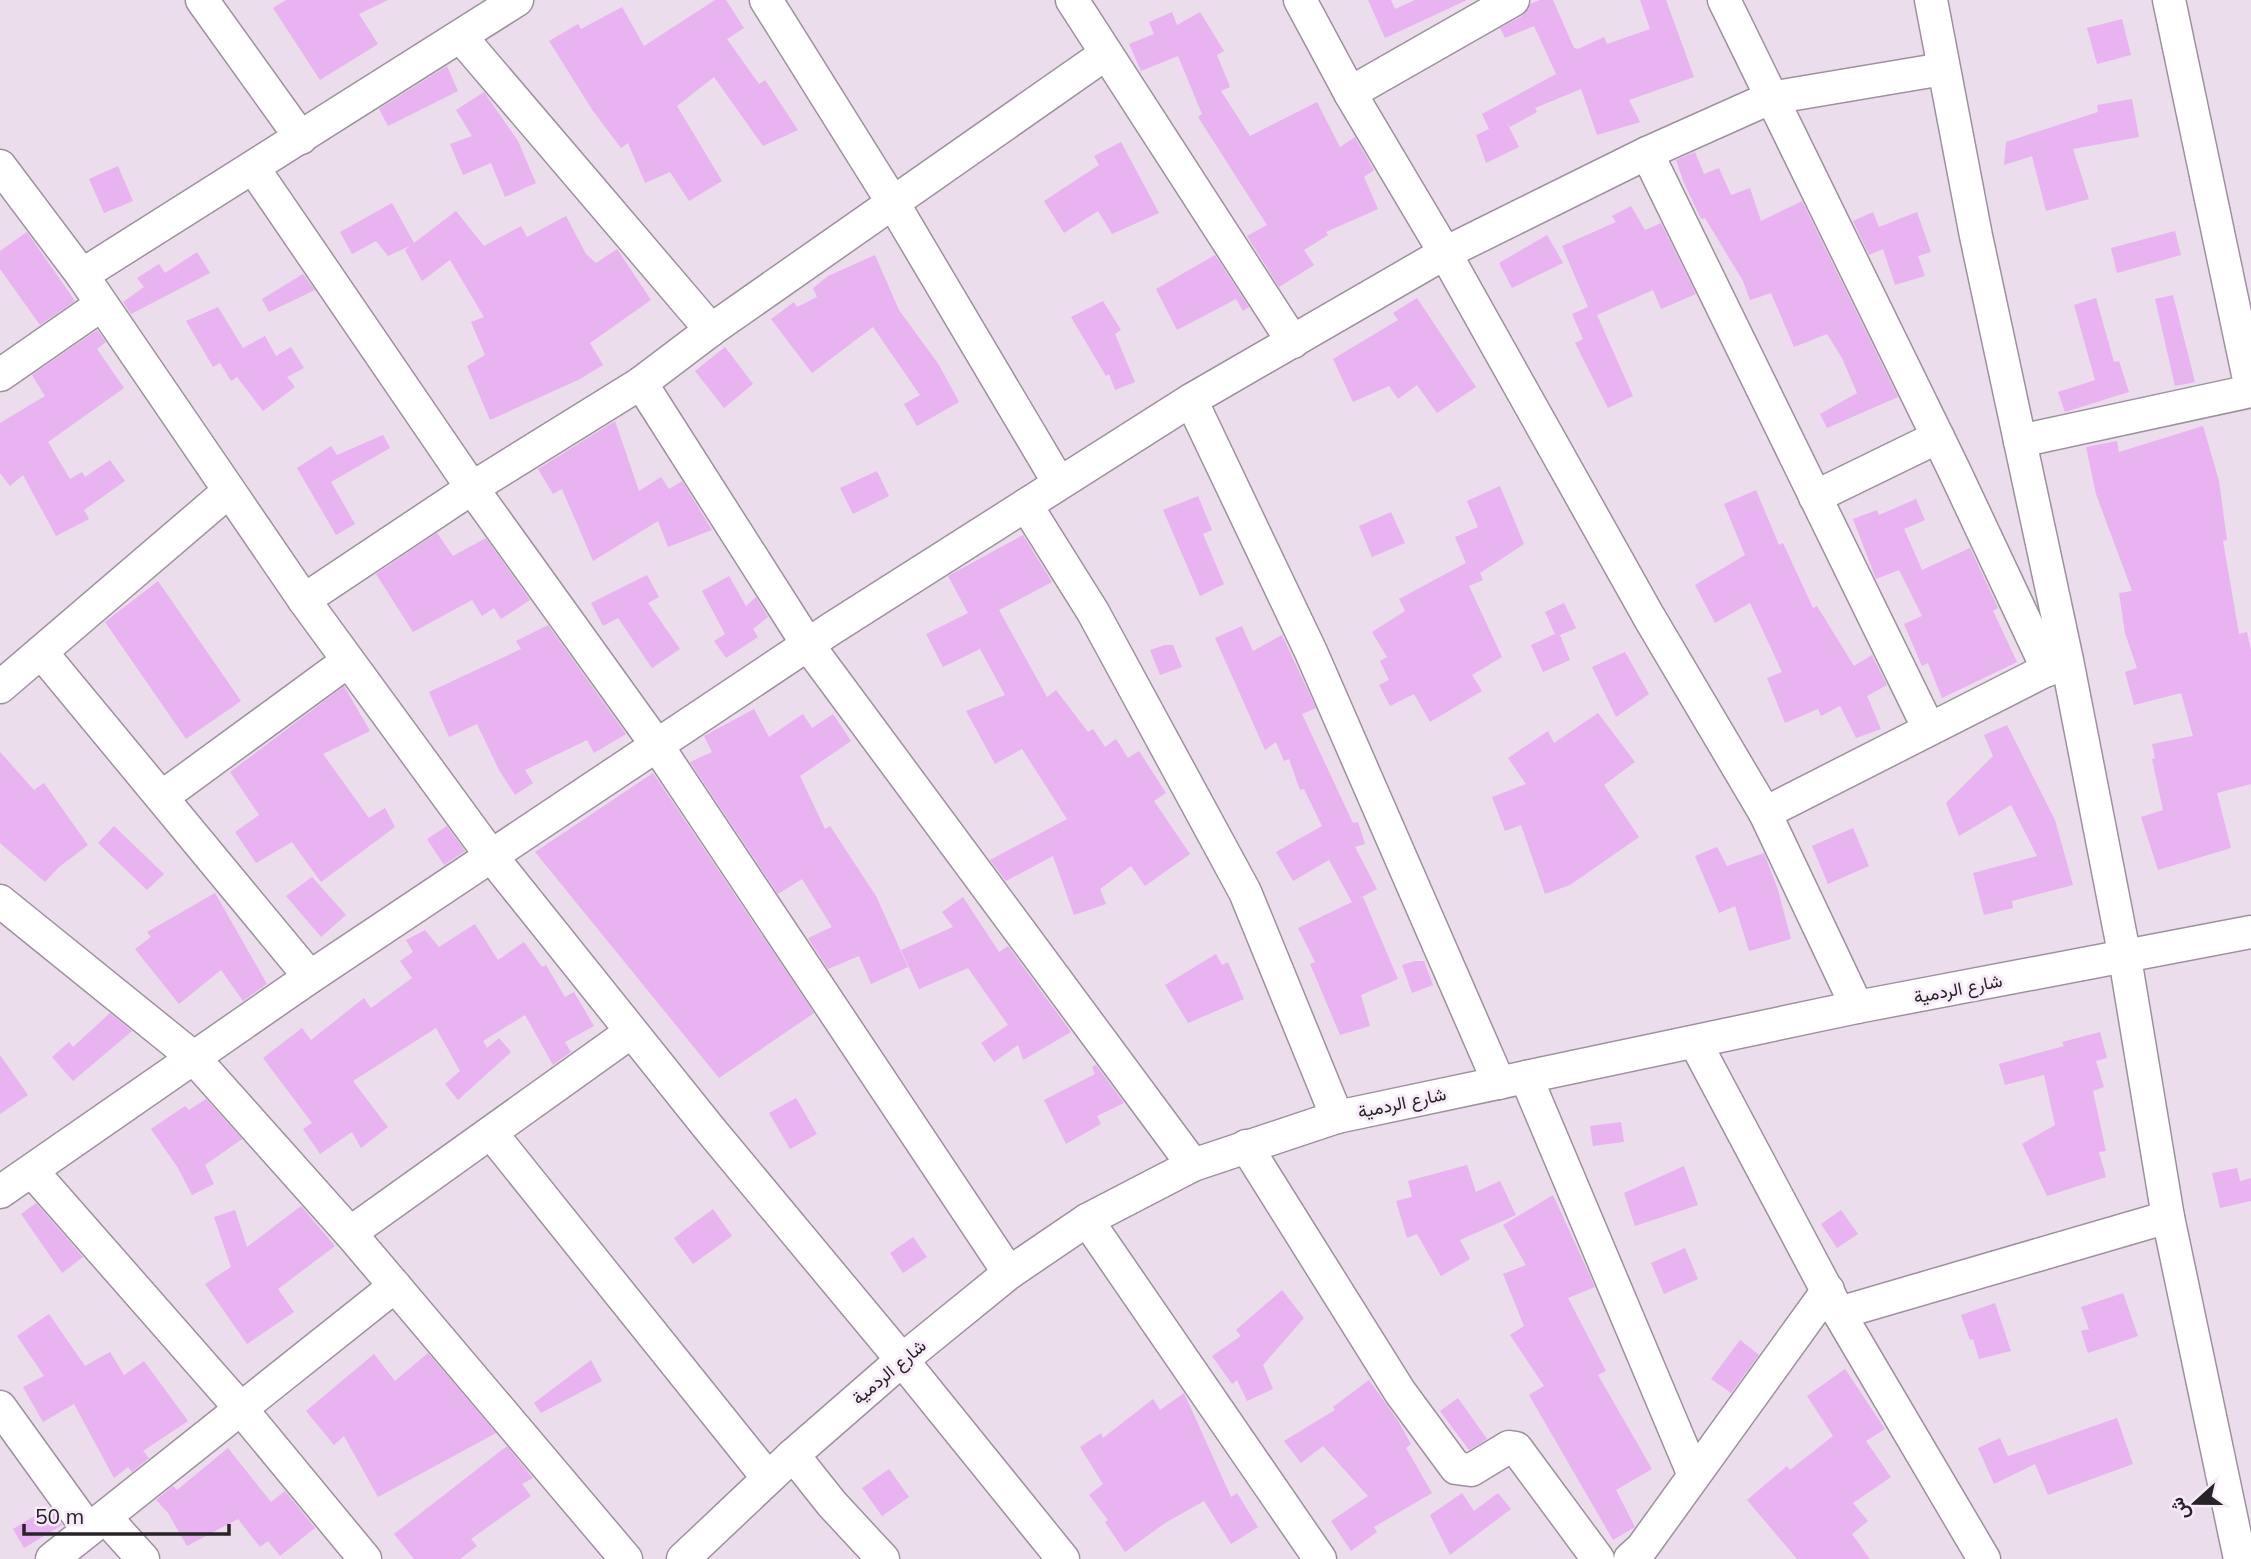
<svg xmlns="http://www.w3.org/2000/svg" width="2251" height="1559" viewBox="0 0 2251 1559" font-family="Mulish,Vazirmatn,sans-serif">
  <rect width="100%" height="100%" fill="#ebddec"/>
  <!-- building -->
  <g fill="#e9b2f0">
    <path d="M286 0H388L359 14 378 44 320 80 273 8Z"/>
    <path d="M715 0H726L744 28 727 39 759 84 765 80 798 130 763 146 714 77 677 106 722 181 689 201 670 172 645 183 628 143 621 148 593 111 549 41 578 24 581 29 622 7 644 46Z"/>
    <path d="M1368 0H1391L1395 9 1415 0H1467L1385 38Z"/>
    <path d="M1540 0H1553L1574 48 1578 49 1604 37 1607 44 1650 29 1640 0H1666L1694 77 1629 100 1640 122 1597 135 1581 89 1535 108 1537 112 1510 127 1506 121 1519 147 1486 163 1476 135 1489 129 1482 114 1556 74 1534 26 1505 38 1500 28 1522 16 1530 4Z"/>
    <path d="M1172 12 1177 25 1200 12 1224 51 1217 55 1230 87 1221 91 1250 136 1317 102 1340 147 1355 137 1374 170 1364 177 1378 209 1326 232 1328 235 1304 250 1314 265 1279 287 1247 236 1267 225 1198 117 1202 114 1178 56 1141 71 1129 44 1154 34 1149 22Z"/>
    <path d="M2122 19 2131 55 2097 64 2087 28Z"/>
    <path d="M447 66 458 91 388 126 379 109Z"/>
    <path d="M484 92 518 141 536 183 505 197 491 163 463 175 450 144 472 136 456 110Z"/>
    <path d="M2132 99 2139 137 2073 149 2089 199 2046 211 2032 156 2004 165 2006 142 2098 112 2097 105Z"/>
    <path d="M1121 142 1159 213 1112 234 1098 211 1064 233 1044 201 1099 165 1094 156Z"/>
    <path d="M1695 152 1704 174 1719 168 1731 195 1750 188 1761 221 1802 201 1898 397 1827 428 1820 414 1857 393 1842 358 1827 334 1794 347 1771 293 1750 300 1743 281 1705 218 1701 219 1684 183 1676 160Z"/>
    <path d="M118 166 133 201 104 213 89 179Z"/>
    <path d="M392 203 414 243 456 211 484 246 521 226 527 237 566 216 586 254 596 263 617 249 651 300 590 343 603 365 580 379 490 420 467 366 485 355 471 322 484 317 450 260 422 281 405 250 410 246 388 256 376 241 352 254 340 232Z"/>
    <path d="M1631 206 1645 230 1661 223 1696 294 1661 309 1653 290 1597 315 1633 396 1608 408 1575 343 1583 339 1572 314 1588 307 1562 246 1616 222 1612 216Z"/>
    <path d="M1873 212 1879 227 1917 212 1931 252 1918 256 1925 276 1895 285 1883 249 1869 255 1853 221Z"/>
    <path d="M2175 231 2181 255 2117 273 2111 248Z"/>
    <path d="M27 232 75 301 40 325 0 269V251Z"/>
    <path d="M1547 235 1563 263 1512 288 1499 263Z"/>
    <path d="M197 252 210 273 131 314 123 302 144 287 137 278 159 264 165 273Z"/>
    <path d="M875 255 899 310 939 365 959 402 917 426 904 404 920 395 873 327 812 373 771 319 794 302 797 307 817 297 813 288 828 276Z"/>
    <path d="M1215 255 1249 307 1243 311 1236 299 1177 330 1156 289Z"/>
    <path d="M303 274 315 290 269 312 262 299Z"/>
    <path d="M2173 295 2195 382 2175 386 2155 299Z"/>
    <path d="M1417 298 1476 387 1437 413 1417 385 1398 399 1389 386 1353 402 1333 359 1398 320 1393 313Z"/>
    <path d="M2096 298 2114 362 2119 361 2129 392 2065 412 2058 392 2095 380 2074 305Z"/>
    <path d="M1103 301 1121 330 1115 334 1135 382 1115 390 1109 374 1106 376 1071 317Z"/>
    <path d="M218 307 243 348 265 336 276 356 291 347 304 368 287 377 295 387 263 411 237 377 231 381 220 363 213 367 186 321Z"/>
    <path d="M97 330 106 342 97 349 124 388 48 442 70 479 82 472 85 477 110 460 125 481 84 510 89 519 56 536 23 475 10 486 0 473V423L45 396 32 375Z"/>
    <path d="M725 347 753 384 724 408 695 371Z"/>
    <path d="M615 421 639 491 661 477 669 489 682 481 712 530 668 547 658 521 593 561 562 489 553 494 538 469Z"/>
    <path d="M2203 426 2219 481 2227 540 2223 541 2239 634 2247 632 2251 650V784L2217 793 2231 848 2158 870 2141 817 2163 810 2152 759 2155 758 2152 744 2193 736 2181 693 2134 705 2125 672 2137 668 2125 633 2119 593 2132 591 2096 494 2086 447 2117 441 2119 452Z"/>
    <path d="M383 435 390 448 331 482 355 524 336 535 297 468 331 446 337 455Z"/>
    <path d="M877 471 889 496 853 514 840 488Z"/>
    <path d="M1500 486 1524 544 1480 573 1483 580 1469 586 1502 657 1472 675 1482 691 1430 722 1414 694 1390 706 1379 685 1389 680 1380 661 1387 657 1372 632 1405 611 1399 599 1466 563 1455 537 1478 527 1467 501Z"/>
    <path d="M1756 490 1779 545 1783 543 1813 608 1817 606 1854 666 1872 655 1887 685 1867 696 1881 729 1856 738 1840 706 1821 716 1818 709 1785 723 1767 678 1782 672 1750 603 1715 623 1695 585 1745 555 1724 504Z"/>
    <path d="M1198 496 1212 530 1203 534 1224 584 1200 596 1163 510Z"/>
    <path d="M1916 499 1925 520 1904 529 1922 570 1970 548 1998 608 1993 611 2017 662 1942 698 1928 663 1922 666 1904 624 1922 616 1899 570 1876 579 1853 519 1877 510 1879 515Z"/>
    <path d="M1391 512 1405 543 1372 557 1359 526Z"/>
    <path d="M437 533 453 556 486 538 530 600 501 619 494 608 482 616 472 600 413 632 376 574Z"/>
    <path d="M1023 535 1052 582 999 610 1047 697 1056 690 1088 732 1093 729 1105 747 1116 739 1128 758 1139 751 1166 793 1154 801 1190 854 1145 886 1131 866 1100 889 1106 904 1074 915 1053 856 1006 881 990 860 1067 819 1022 749 995 764 966 711 1005 695 980 649 943 667 926 634 968 613 948 576Z"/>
    <path d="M647 575 659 597 648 603 680 649 652 668 618 618 603 626 591 603Z"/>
    <path d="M729 576 746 606 756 597 768 617 753 629 758 637 726 658 714 641 725 634 702 591Z"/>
    <path d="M158 581 241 701 186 739 105 622Z"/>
    <path d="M1564 603 1576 628 1560 635 1570 660 1543 672 1531 645 1555 634 1545 612Z"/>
    <path d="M548 625 626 734 594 753 587 740 525 770 533 783 515 795 499 770 477 724 449 737 429 692 521 649 516 641Z"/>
    <path d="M1242 626 1253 651 1282 635 1316 708 1302 714 1353 823 1358 822 1365 844 1355 847 1377 889 1358 899 1363 897 1398 979 1361 995 1370 1026 1340 1035 1310 964 1315 962 1298 928 1352 902 1329 860 1293 881 1276 852 1322 826 1304 789 1300 790 1289 759 1284 761 1276 742 1265 750 1215 638Z"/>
    <path d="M1165 645H1173L1182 667 1160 675 1150 650Z"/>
    <path d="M1625 652 1649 694 1616 717 1592 667Z"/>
    <path d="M344 686 370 731 323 754 369 818 385 808 395 827 321 882 292 842 256 863 235 832 259 815 230 772Z"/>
    <path d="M754 709 769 737 803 714 812 728 833 714 851 741 800 776 825 829 830 826 876 896 908 967 871 984 859 956 828 969 808 938 832 927 802 879 778 894 690 762 712 752 704 736Z"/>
    <path d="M1598 713 1635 762 1604 785 1639 837 1570 885 1545 894 1521 825 1505 831 1492 797 1526 784 1508 758 1548 731 1554 743Z"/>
    <path d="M2007 725 2055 820 2073 885 2012 901 2013 908 1984 915 1973 873 2037 856 2011 805 1959 836 1946 803 1993 756 1984 735Z"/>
    <path d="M0 752 34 790 44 783 88 845 59 867 45 882 0 843Z"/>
    <path d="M653 773 814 1013 719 1078 535 852Z"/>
    <path d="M114 826 164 874 147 890 98 843Z"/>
    <path d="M447 826 465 851 444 865 427 839Z"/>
    <path d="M1853 828 1869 866 1828 884 1812 846Z"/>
    <path d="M1717 847 1727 866 1764 853 1778 890 1791 939 1749 951 1735 906 1719 913 1695 856Z"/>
    <path d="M312 877 346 915 321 937 286 896Z"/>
    <path d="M215 893 267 984 243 1001 221 970 179 1004 135 949 151 937 147 932Z"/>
    <path d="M963 897 999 952 1008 946 1071 1032 1023 1060 1018 1045 994 1062 981 1043 1008 1025 968 968 919 989 901 950 953 927 942 912Z"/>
    <path d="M475 924 498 960 524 942 542 967 546 965 565 997 574 992 594 1026 565 1042 571 1052 553 1065 525 1015 483 1041 487 1048 499 1038 511 1052 458 1100 445 1084 460 1071 436 1028 353 1081 388 1127 361 1148 352 1132 320 1154 303 1129 312 1123 263 1058 302 1028 311 1040 364 998 371 1008 412 978 400 961 413 952 406 940 425 930 439 947Z"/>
    <path d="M1216 954 1222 965 1228 962 1244 999 1188 1023 1165 985Z"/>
    <path d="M1415 961H1424L1433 985 1412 993 1402 965Z"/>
    <path d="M110 1013 132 1031 73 1081 52 1057 69 1042 73 1047Z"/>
    <path d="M2100 1032 2107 1058 2096 1061 2104 1087 2093 1091 2106 1151 2099 1152 2106 1177 2047 1196 2022 1144 2055 1125 2044 1075 2005 1085 1999 1064 2064 1046 2062 1042Z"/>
    <path d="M0 1055 28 1095 0 1114Z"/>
    <path d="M1096 1065 1124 1103 1097 1116 1101 1124 1066 1144 1044 1100 1095 1074 1092 1067Z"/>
    <path d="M796 1098 817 1134 790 1149 769 1113Z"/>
    <path d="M206 1099 242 1139 205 1165 214 1184 192 1195 178 1168 151 1129 185 1106 189 1110Z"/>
    <path d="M1621 1122 1624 1142 1593 1146 1590 1126Z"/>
    <path d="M1467 1165 1476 1192 1500 1181 1516 1215 1460 1240 1470 1259 1441 1276 1417 1234 1407 1238 1396 1201 1412 1197 1408 1181Z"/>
    <path d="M1684 1166 1698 1205 1635 1226 1624 1193Z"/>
    <path d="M2237 1168 2240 1181 2251 1178V1201L2220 1208 2212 1173Z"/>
    <path d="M1553 1195 1595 1287 1568 1298 1606 1371 1598 1375 1652 1469 1616 1490 1635 1527 1613 1540 1529 1395 1544 1386 1510 1335 1524 1326 1503 1274 1526 1265 1503 1225Z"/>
    <path d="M36 1203 83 1257 62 1273 21 1214Z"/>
    <path d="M301 1206 335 1246 278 1289 294 1312 247 1344 205 1284 231 1267 214 1217 235 1210 247 1247Z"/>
    <path d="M713 1209 732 1236 693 1264 674 1238Z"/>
    <path d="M1841 1210 1858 1234 1837 1248 1821 1224Z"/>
    <path d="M913 1237 927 1257 903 1273 890 1253Z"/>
    <path d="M1685 1248 1698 1279 1664 1294 1651 1263Z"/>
    <path d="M1282 1290 1304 1318 1263 1365 1273 1389 1247 1401 1237 1380 1232 1384 1212 1356 1241 1336 1236 1330Z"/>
    <path d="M2123 1293 2138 1336 2088 1353 2081 1331 2089 1329 2081 1307Z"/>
    <path d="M1995 1303 2011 1351 1979 1359 1973 1339 1970 1340 1961 1315Z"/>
    <path d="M49 1314 85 1366 110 1352 124 1375 144 1361 188 1421 143 1451 149 1458 132 1472 128 1467 114 1478 74 1404 43 1422 23 1387 44 1376 17 1336Z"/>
    <path d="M1740 1340 1759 1355 1731 1393 1711 1379Z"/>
    <path d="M428 1353 496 1433 378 1497 344 1436 334 1445 306 1411 374 1354 395 1381Z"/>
    <path d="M591 1360 602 1381 541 1413 534 1403Z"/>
    <path d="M1845 1369 1885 1429 1866 1441 1891 1477 1853 1503 1868 1521 1852 1534 1870 1559H1797L1747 1500 1787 1466 1790 1470 1833 1436 1807 1396Z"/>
    <path d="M1369 1380 1398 1421 1411 1444 1406 1448 1432 1493 1374 1527 1377 1532 1351 1551 1331 1521 1368 1496 1323 1446 1301 1463 1284 1441 1335 1410 1333 1407Z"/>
    <path d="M1184 1393 1231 1497 1237 1493 1258 1527 1231 1544 1204 1501 1165 1523 1125 1552 1105 1522 1108 1520 1089 1495 1103 1484 1080 1447 1101 1433 1103 1438 1153 1399 1160 1410Z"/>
    <path d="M1458 1398 1487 1439 1469 1450 1440 1411Z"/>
    <path d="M2117 1418 2133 1464 2048 1495 2035 1464 1994 1484 1978 1448 2000 1438 2008 1456Z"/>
    <path d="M507 1446 533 1478 522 1484 531 1496 471 1539 477 1546 460 1559H414L394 1534Z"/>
    <path d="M228 1448 271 1502 285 1491 315 1528 280 1556 268 1541 260 1547 238 1519 187 1546 168 1513 156 1500 173 1486 177 1490Z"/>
    <path d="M889 1469 909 1497 882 1516 862 1488Z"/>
    <path d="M1462 1493 1474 1511 1498 1493 1511 1509 1450 1555 1430 1515Z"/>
    <path d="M49 1507 62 1525 24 1548 13 1529Z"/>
  </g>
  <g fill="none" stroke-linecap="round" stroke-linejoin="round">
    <defs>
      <g id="minor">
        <path d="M202 0 301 138"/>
        <path d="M766 0 893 203 1059 483"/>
        <path d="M1072 0 1293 342"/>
        <path d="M1300 0 1350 93 1445 253 1649 617 1765 813 1857 1007"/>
        <path d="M1724 0 1953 468 2048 670"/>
        <path d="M1931 0 1976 236 2067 660 2125 958 2168 1217 2240 1559"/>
        <path d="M2169 0 2251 389"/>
        <path d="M461 37 711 330"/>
        <path d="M1350 93 1513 0"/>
        <path d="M1647 153 1929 729"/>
        <path d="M0 166 82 275 304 600 492 857 709 1128 902 1360 1063 1559"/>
        <path d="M254 169 472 488 656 744 1009 1273"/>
        <path d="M82 275 517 0"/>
        <path d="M0 375 101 305"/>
        <path d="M641 383 808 645 1193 1165"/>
        <path d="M1191 400 1311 652 1499 1083"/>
        <path d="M2020 441 2251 391"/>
        <path d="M1815 497 1938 437"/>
        <path d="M1026 505 1093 612 1245 892 1337 1117"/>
        <path d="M304 600 472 488 641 383 711 330 1104 55"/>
        <path d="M41 652 310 977"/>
        <path d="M0 687 229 491"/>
        <path d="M162 797 348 661"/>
        <path d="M1765 813 2066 660"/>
        <path d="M0 901 193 1057 350 1233 626 1559"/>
        <path d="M1695 1042 1839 1313 1984 1559"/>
        <path d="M1526 1077 1693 1473"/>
        <path d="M491 1133 768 1478"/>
        <path d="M1246 1146 1400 1392 1456 1468 1471 1470 1509 1447 1516 1448 1598 1559"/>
        <path d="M32 1171 241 1409 365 1559"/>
        <path d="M0 1192 310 977 831 629 1191 400 1445 253 1647 153 1770 98 1943 69"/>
        <path d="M1087 1220 1320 1559"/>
        <path d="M350 1233 631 1032"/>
        <path d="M1839 1313 2168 1217"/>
        <path d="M0 1407 88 1529"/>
        <path d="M793 1455 832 1504 883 1559"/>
        <path d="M106 1518 143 1559"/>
        <path d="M52 1559 395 1286"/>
        <path d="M683 1559 793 1455 902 1360 1009 1273 1087 1220 1193 1165 1337 1117 1857 1007 2251 932"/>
        <path d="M1630 1559 1642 1548 1828 1290"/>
      </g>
    </defs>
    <!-- minor casing -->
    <use href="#minor" stroke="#9e919f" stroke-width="35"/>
    <!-- minor -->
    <use href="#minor" stroke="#fff" stroke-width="32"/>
  </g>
  <g text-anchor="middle" stroke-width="6" stroke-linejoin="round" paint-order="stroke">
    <!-- street labels -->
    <g font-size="18" fill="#282328" stroke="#f8ebf9">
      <text transform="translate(1958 989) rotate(-11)" y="6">شارع الردمية</text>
      <text transform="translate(1402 1103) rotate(-12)" y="6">شارع الردمية</text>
      <text transform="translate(889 1372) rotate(-40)" y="6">شارع الردمية</text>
    </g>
  </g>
  <!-- north arrow -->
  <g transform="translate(2195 1503) rotate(249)" stroke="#f8ebf9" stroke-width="5" paint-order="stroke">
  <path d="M0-5L12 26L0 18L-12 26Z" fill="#282328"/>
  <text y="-10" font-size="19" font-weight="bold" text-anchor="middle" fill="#282328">ش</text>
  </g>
  <!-- scale -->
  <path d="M24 1524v10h205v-10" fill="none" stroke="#282328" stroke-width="3.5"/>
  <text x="35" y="1524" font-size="21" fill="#282328" stroke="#f8ebf9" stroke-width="5" paint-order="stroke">50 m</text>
</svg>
